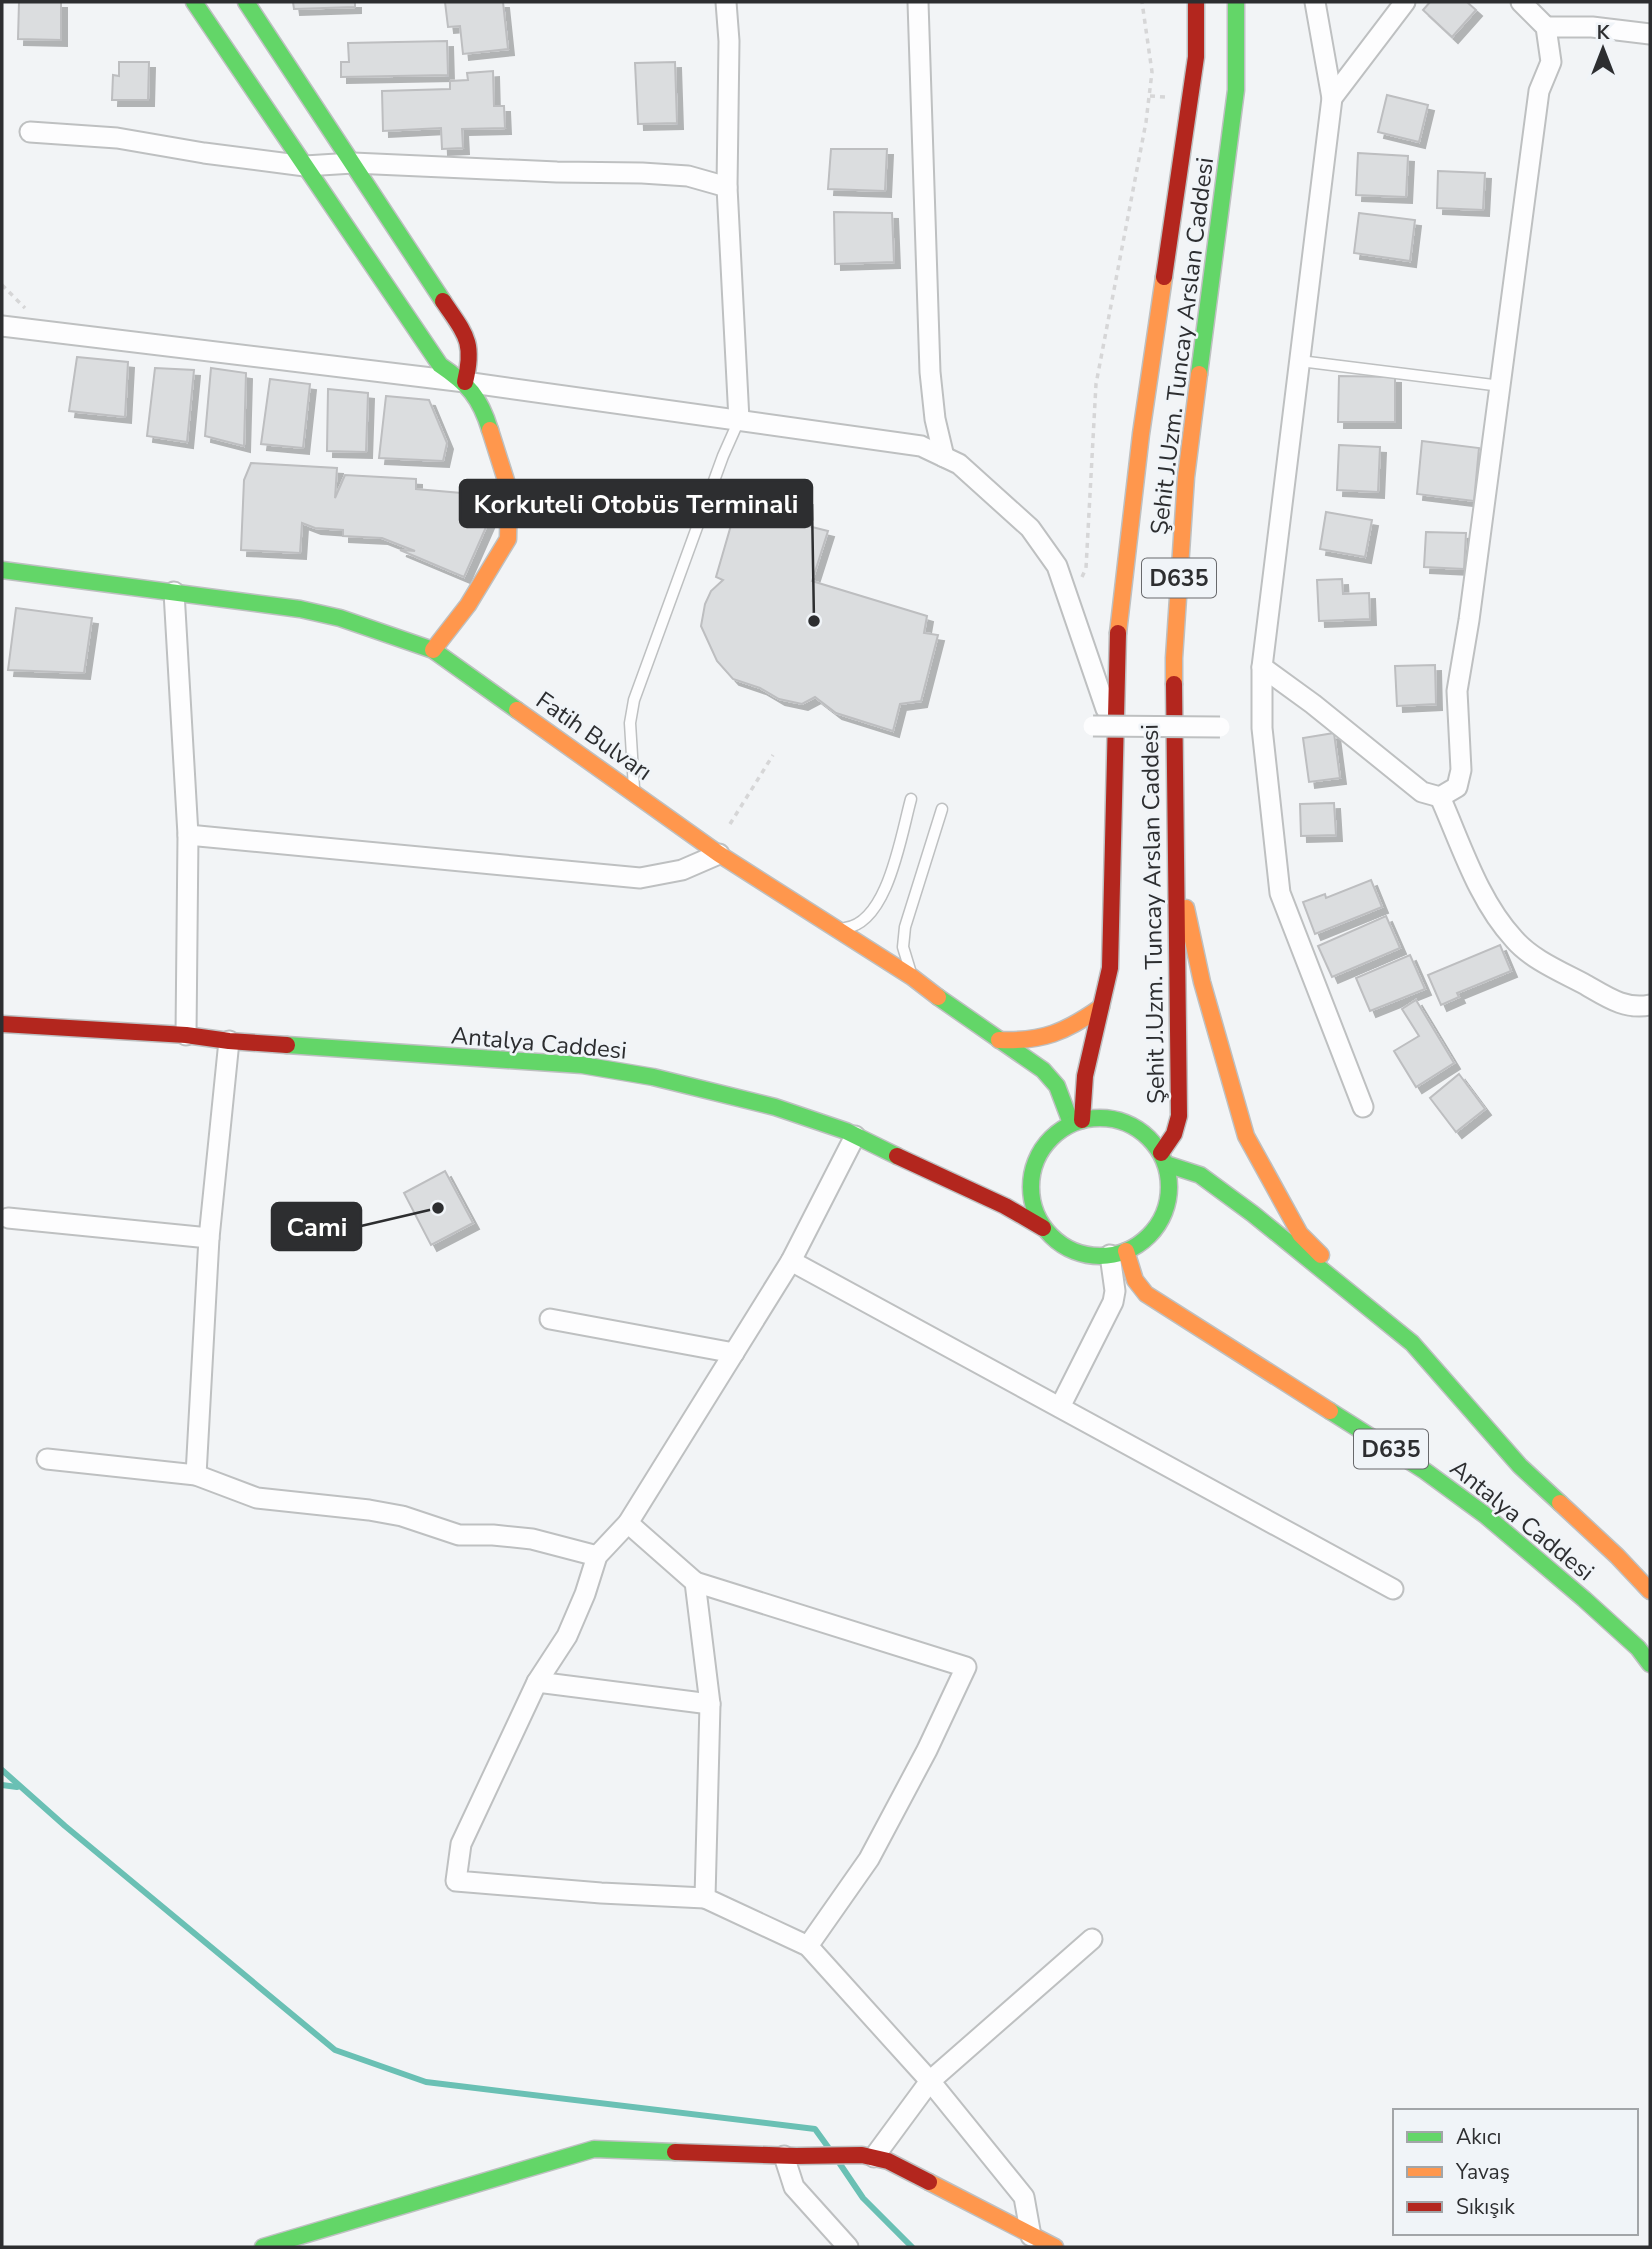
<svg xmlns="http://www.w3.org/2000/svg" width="1652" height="2249" viewBox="0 0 1652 2249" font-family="'Nunito Sans',sans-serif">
  <defs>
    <filter id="shadow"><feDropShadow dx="6" dy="6" stdDeviation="0" flood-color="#0004"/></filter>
  </defs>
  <rect width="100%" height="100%" fill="#f2f4f6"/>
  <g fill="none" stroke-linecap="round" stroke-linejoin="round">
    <!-- stream -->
    <g stroke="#6ac0b4" stroke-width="6">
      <path d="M2 1770 65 1826 335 2050 426 2082 815 2129 828 2147"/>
      <path d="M2 1785 17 1787"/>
      <path d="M840 2164 863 2198 912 2247"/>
    </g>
  </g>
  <!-- building -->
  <g fill="#dbdddf" stroke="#bdbec0" stroke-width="2" filter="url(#shadow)">
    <path d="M19 2H61V40L18 39Z"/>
    <path d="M293 2H355V7L294 9Z"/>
    <path d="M445 2H503L508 49 463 54 460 26 448 27Z"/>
    <path d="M1430 2H1467L1476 10 1452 37 1423 10Z"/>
    <path d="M447 41 448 75 341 77V62H349L348 43Z"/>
    <path d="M119 62H149L148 100H112L113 75 119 76Z"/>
    <path d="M675 62 677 123 638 124 635 63Z"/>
    <path d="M493 71 494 106H504L505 128 462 129 463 148 442 149 441 128 383 131 382 91 450 89V81L468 80 467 73Z"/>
    <path d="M1387 95 1428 105 1419 142 1378 132Z"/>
    <path d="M831 149H887L885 191 828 189Z"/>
    <path d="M1358 153 1408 156 1406 197 1356 195Z"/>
    <path d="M1438 171 1485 173 1483 210 1437 208Z"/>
    <path d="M834 212 892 213 894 262 835 264Z"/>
    <path d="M1359 213 1415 220 1410 261 1354 253Z"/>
    <path d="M77 357 128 362 125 417 69 411Z"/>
    <path d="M155 368 194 370 187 442 147 436Z"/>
    <path d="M211 368 246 373 244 446 205 436Z"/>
    <path d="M1339 376 1395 377V422H1338Z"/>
    <path d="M270 379 310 384 303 448 261 444Z"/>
    <path d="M328 389 368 393 366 452 327 451Z"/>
    <path d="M386 396 429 400 447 443 443 461 379 458Z"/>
    <path d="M1422 441 1479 448 1474 501 1417 494Z"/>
    <path d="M1339 445 1380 447 1378 492 1337 490Z"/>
    <path d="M251 463 337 468 335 498 345 475 416 479V489L485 495 491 498 490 518 464 577 400 550 415 551 382 538 343 536V530L315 528 302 523 300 553 241 550 244 480Z"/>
    <path d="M736 508 828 531 812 581 927 616 924 633 938 635 921 701 900 704 893 731 836 713 815 697 802 704 779 699 760 688 733 679 717 661 701 626 705 604 711 591 723 580 716 577Z"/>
    <path d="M1326 512 1372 520 1365 557 1320 549Z"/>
    <path d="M1426 532 1466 533 1464 569 1424 567Z"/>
    <path d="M1342 579 1343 594 1369 593 1370 619 1319 621 1317 580Z"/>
    <path d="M16 608 92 618 84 673 8 670Z"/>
    <path d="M1435 665 1436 704 1397 706 1395 666Z"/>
    <path d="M1334 733 1340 778 1309 782 1303 738Z"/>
    <path d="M1334 803 1336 835 1301 836 1300 804Z"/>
    <path d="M1371 880 1382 907 1315 934 1303 902 1325 894 1326 898Z"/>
    <path d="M1386 916 1400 948 1332 977 1318 946Z"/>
    <path d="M1500 945 1511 971 1457 993 1459 997 1441 1005 1428 975Z"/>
    <path d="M1410 955 1425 989 1370 1011 1356 978Z"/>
    <path d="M1416 1000 1454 1063 1416 1087 1394 1051 1419 1036 1402 1009Z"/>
    <path d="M1459 1074 1485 1109 1456 1132 1430 1098Z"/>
    <path d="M445 1171 473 1223 431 1245 404 1193Z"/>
  </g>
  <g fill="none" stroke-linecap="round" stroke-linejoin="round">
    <defs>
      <g id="lane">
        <path d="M1300 361 1501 386"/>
        <path d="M634 788 630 723 634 700 723 456 739 420"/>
        <path d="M845 928C888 923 901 835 911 799"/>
        <path d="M910 970 903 947 905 927 942 809"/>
      </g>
      <g id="street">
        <path d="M726 2 729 41 727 187 739 420"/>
        <path d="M918 2 930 372 935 419 944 457"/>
        <path d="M1315 2 1332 98 1262 667V728L1280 893 1363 1107"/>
        <path d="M1546 27H1592L1650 34"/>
        <path d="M1332 98 1405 2"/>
        <path d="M30 132 117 138 204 153 305 166 353 163 557 172 642 173 688 176 727 187"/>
        <path d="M2 326 465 382 921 446 959 464 1030 528 1057 566 1106 709"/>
        <path d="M174 592 188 835"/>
        <path d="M1262 667 1313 704 1422 792 1440 797 1457 787 1461 770 1457 691 1469 620 1539 91 1551 62 1546 27 1521 2"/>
        <path d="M1440 797C1461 844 1478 900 1514 939 1532 960 1562 972 1586 985 1607 997 1625 1010 1650 1005"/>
        <path d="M186 1035 188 835 640 878 682 870 719 854"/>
        <path d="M8 1218 209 1238"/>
        <path d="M791 1261 1393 1589"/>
        <path d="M550 1319 734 1353"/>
        <path d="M1060 1407 1113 1302 1115 1291 1110 1255"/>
        <path d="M47 1459 196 1475 257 1498 369 1510 402 1516 459 1535H493L532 1539 597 1556"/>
        <path d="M196 1475 209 1238 229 1041"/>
        <path d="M628 1523 695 1582 710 1704 705 1898 808 1946 930 2081 1024 2197 1031 2236"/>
        <path d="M695 1582 966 1667 927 1750 869 1859 808 1946"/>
        <path d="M537 1682 710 1704"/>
        <path d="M705 1898 601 1893 456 1881 461 1844 537 1682 567 1636 585 1594 597 1556 628 1523 791 1261 855 1136"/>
        <path d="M784 2156 794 2187 848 2247"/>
        <path d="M874 2157 930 2081 1092 1939"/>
      </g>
      <g id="fast">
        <path d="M194 2 440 365C468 384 480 397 490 430"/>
        <path d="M246 2 443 301"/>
        <path d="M1199 374 1236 90V2"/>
        <path d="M2 570 300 609 340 618 433 650 517 710"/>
        <path d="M938 997 1043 1070 1057 1086 1071 1123"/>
        <path d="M287 1045 582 1065 653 1077 775 1107 846 1131 897 1156"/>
        <circle cx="1100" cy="1187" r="69"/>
        <path d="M1166 1164 1200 1175 1253 1214 1412 1343 1520 1466 1560 1503"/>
        <path d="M1330 1411 1425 1471 1485 1515 1584 1599 1638 1648 1650 1664"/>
        <path d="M263 2247 594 2149 675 2152"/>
      </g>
      <g id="slow">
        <path d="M1118 633 1141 434 1164 277"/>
        <path d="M433 650 468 605 508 539 509 490 490 430"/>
        <path d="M1174 684V658L1186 477 1199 374"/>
        <path d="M517 710 719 854 912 977 938 997"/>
        <path d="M1186 908 1202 982 1246 1136 1300 1234 1321 1255"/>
        <path d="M999 1040C1042 1042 1066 1032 1101 1007"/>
        <path d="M1126 1251 1135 1280 1146 1294 1330 1411"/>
        <path d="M1560 1503 1617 1556 1650 1591"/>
        <path d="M929 2182 1055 2247"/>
      </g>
      <g id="jam">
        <path d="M1164 277 1196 57V2"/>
        <path d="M443 301C465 334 475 341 465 382"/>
        <path d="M2 1024 186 1035 229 1041 287 1045"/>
        <path d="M1082 1120 1085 1076 1110 968 1118 633"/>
        <path d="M1161 1153 1174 1134 1179 1116 1174 684"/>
        <path d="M897 1156 1005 1206 1043 1228"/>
        <path d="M675 2152 796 2156 862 2155 888 2161 929 2182"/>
      </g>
    </defs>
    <!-- lane casing -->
    <use href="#lane" stroke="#bec0c1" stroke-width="13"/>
    <!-- street casing -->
    <use href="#street" stroke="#bec0c1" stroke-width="23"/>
    <!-- fast casing -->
    <use href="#fast" stroke="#bec0c1" stroke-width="19"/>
    <!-- slow casing -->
    <use href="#slow" stroke="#bec0c1" stroke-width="19"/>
    <!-- jam casing -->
    <use href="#jam" stroke="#bec0c1" stroke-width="19"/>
    <!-- path -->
    <g stroke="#d6d6d7" stroke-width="3.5" stroke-dasharray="5 5" stroke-linecap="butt">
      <path d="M1150 96 1165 97"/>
      <path d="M2 285 25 308"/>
      <path d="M1082 577 1086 568 1096 384 1146 122 1152 72 1142 2"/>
      <path d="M730 824 773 755"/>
    </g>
    <!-- lane -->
    <use href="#lane" stroke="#fdfdfe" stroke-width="10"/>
    <!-- street -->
    <use href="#street" stroke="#fdfdfe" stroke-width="19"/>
    <!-- fast -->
    <use href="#fast" stroke="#63d668" stroke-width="16"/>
    <!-- slow -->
    <use href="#slow" stroke="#ff974d" stroke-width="16"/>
    <!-- jam -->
    <use href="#jam" stroke="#b3261e" stroke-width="16"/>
    <defs>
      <path id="street-bridge" d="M1093 726 1220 727"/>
    </defs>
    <!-- street-bridge casing -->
    <use href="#street-bridge" stroke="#bec0c1" stroke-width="23" stroke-linecap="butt"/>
    <!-- street-bridge -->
    <use href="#street-bridge" stroke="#fdfdfe" stroke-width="19"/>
  </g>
  <g text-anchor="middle" stroke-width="5" stroke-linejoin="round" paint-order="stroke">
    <!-- shield labels -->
    <g fill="#f0f4f8" stroke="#68696c" stroke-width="2">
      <rect x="1142" y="558.5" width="74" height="39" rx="5"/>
      <rect x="1354" y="1429.5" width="74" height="39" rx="5"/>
    </g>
    <g font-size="23" font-weight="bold" fill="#2d2e30">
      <text x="1179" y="586">D635</text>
      <text x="1391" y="1457">D635</text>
    </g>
    <!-- street labels -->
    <g font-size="24" fill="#2d2e30" stroke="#f0f4f8">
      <text transform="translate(1182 346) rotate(-83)" y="8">Şehit J.Uzm. Tuncay Arslan Caddesi</text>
      <text transform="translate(594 736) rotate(35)" y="8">Fatih Bulvarı</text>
      <text transform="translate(1153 914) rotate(-91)" y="8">Şehit J.Uzm. Tuncay Arslan Caddesi</text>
      <text transform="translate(539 1043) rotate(5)" y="8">Antalya Caddesi</text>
      <text transform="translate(1522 1520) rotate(39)" y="8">Antalya Caddesi</text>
    </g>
  </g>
  <!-- callouts -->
  <path fill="none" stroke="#2d2e30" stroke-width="2.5" d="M814 621L812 504M438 1208L361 1226"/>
  <g fill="#2d2e30" stroke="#f0f4f8" stroke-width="2.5">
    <circle cx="814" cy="621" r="7"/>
    <circle cx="438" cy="1208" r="7"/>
  </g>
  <g fill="#2d2e30" stroke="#2d2e30" stroke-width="2.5">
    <rect x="460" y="480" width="352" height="47" rx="7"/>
    <rect x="272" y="1203" width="89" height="47" rx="7"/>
  </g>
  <g font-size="26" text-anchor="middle" font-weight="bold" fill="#fff">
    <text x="636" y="513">Korkuteli Otobüs Terminali</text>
    <text x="317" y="1236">Cami</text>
  </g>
  <!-- border -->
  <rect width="1652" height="2249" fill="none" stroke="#2d2e30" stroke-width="7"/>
  <!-- legend -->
  <rect x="1393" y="2109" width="245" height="126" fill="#f0f4f8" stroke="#a2a5a8" stroke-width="2"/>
  <rect x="1407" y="2132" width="35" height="10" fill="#63d668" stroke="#a2a5a8" stroke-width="2"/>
  <text x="1456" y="2144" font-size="21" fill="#2d2e30">Akıcı</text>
  <rect x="1407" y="2167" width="35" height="10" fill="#ff974d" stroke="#a2a5a8" stroke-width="2"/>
  <text x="1456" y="2179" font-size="21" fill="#2d2e30">Yavaş</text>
  <rect x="1407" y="2202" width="35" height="10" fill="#b3261e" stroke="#a2a5a8" stroke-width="2"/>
  <text x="1456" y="2214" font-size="21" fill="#2d2e30">Sıkışık</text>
  <!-- north arrow -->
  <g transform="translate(1603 49)" stroke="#f0f4f8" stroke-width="5" paint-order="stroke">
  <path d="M0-5L12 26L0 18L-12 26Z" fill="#2d2e30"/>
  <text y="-10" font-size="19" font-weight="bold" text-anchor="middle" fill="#2d2e30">K</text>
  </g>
</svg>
